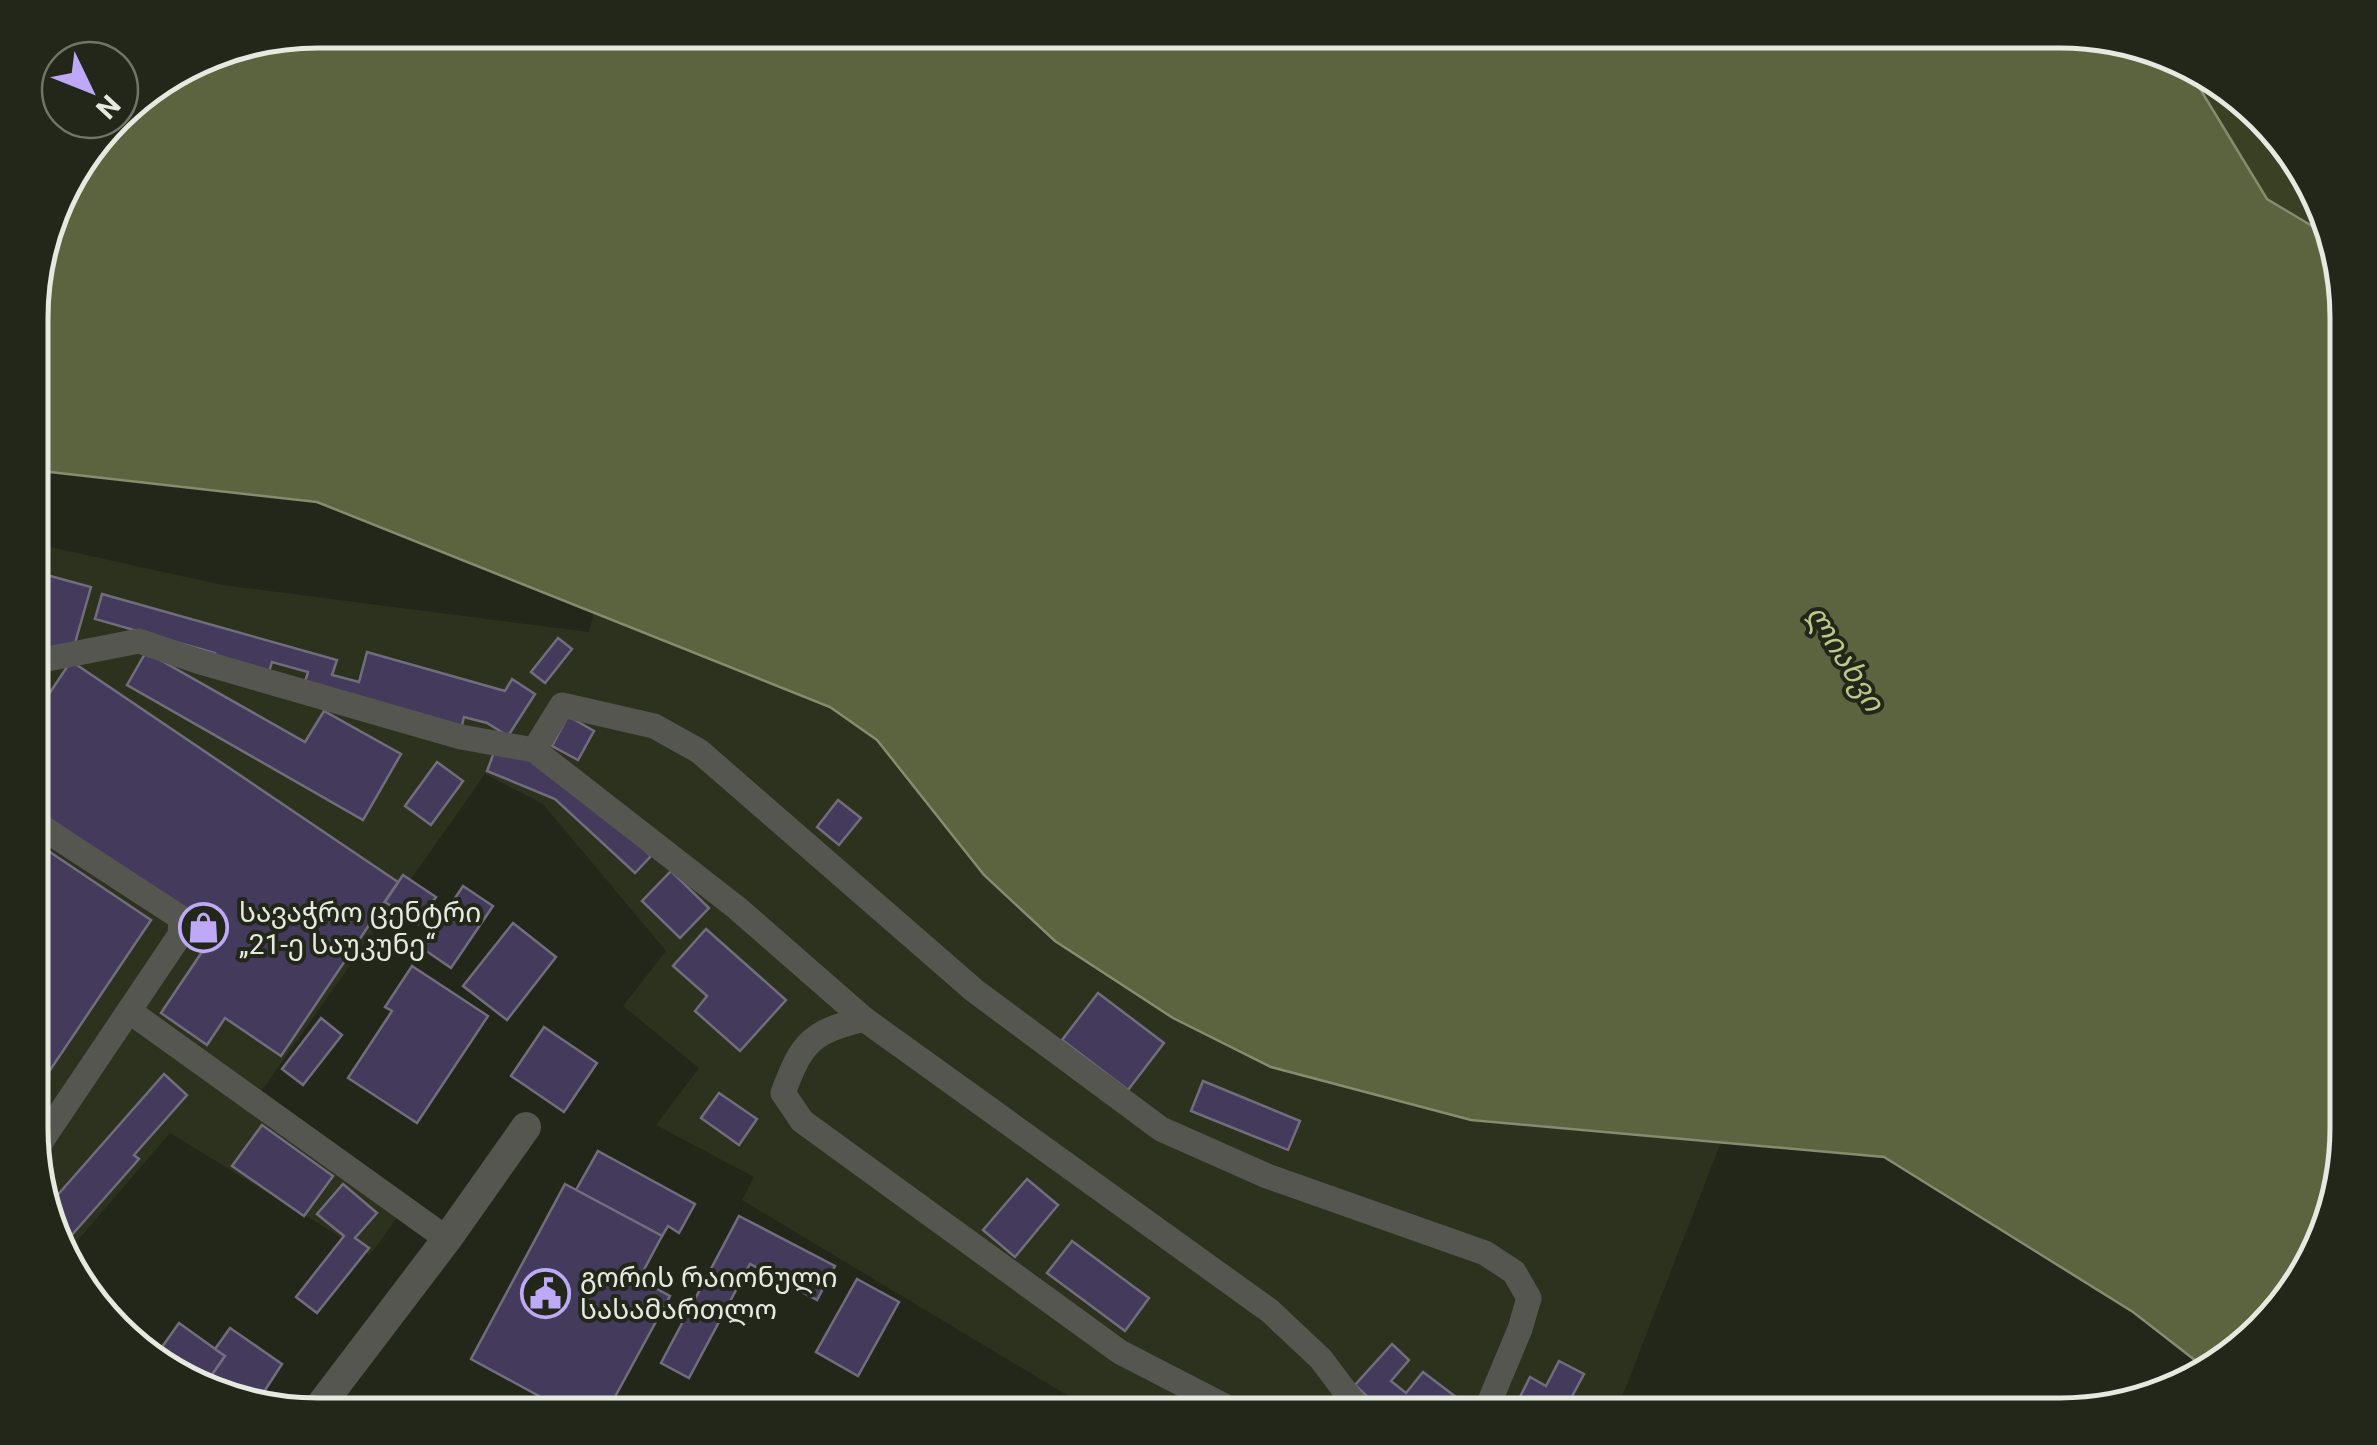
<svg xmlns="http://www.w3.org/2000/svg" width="2377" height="1445" viewBox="0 0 2377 1445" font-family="Roboto,'Noto Sans Georgian',sans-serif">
  <rect width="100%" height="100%" fill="#232719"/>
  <!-- built -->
  <path fill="#2d321e" d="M32 543 222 585 589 632 594 613 830 707 877 740 984 875 1173 1018 1271 1067 1471 1120 1721 1142 1615 1415H1100L742 1200 754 1177 656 1125 699 1068 623 1006 666 951 543 804 485 774 248 1110 397 1218 370 1255 170 1133 66 1254 32 1164Z"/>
  <!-- green -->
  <path fill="#394024" d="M2188 69 2219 78 2308 173 2327 235 2267 199Z"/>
  <!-- water -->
  <path fill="#5b643f" stroke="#858c6f" stroke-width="2.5" d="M318 30H2060L2188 69 2267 199 2327 235 2346 298V1146L2299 1287 2209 1371 2133 1312 1884 1157 1471 1120 1271 1067 1173 1018 1055 941 984 875 877 740 830 707 317 502 50 472 32 466V281L60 190 113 120H120V112L128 102 208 52Z"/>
  <!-- building -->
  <g fill="#443b5c" stroke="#716d7d" stroke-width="2.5">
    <path d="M32 571 91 587 75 643 32 655Z"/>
    <path d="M102 594 337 660 332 675 359 682 367 652 505 691 512 679 535 694 508 736 487 723 464 717 461 729 304 685 308 672 272 662 268 675 213 660 215 653 95 619Z"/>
    <path d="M558 638 572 649 545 683 531 672Z"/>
    <path d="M146 652 305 742 324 711 401 754 363 820 127 685Z"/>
    <path d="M71 661 398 882 281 1056 225 1018 207 1045 161 1013 216 931 32 807V692L45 700Z"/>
    <path d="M568 716 594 731 578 760 552 746Z"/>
    <path d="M496 747 565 775 651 856 635 873 555 799 487 771Z"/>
    <path d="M437 762 463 781 431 825 405 806Z"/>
    <path d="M838 800 861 818 839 845 817 827Z"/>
    <path d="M32 840 151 920 32 1097Z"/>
    <path d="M671 871 709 908 680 938 642 901Z"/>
    <path d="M403 875 436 897 418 924 385 902Z"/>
    <path d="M463 886 493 906 451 968 422 948Z"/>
    <path d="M513 923 556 957 507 1020 463 986Z"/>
    <path d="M706 929 786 1000 740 1051 695 1011 707 996 673 966Z"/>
    <path d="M412 966 488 1016 417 1123 348 1078 392 1011 385 1007Z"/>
    <path d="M1098 993 1164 1043 1128 1090 1062 1040Z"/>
    <path d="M321 1018 342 1035 303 1085 282 1069Z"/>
    <path d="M544 1027 597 1063 564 1112 511 1076Z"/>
    <path d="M164 1074 187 1095 134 1155 139 1159 63 1245 48 1206Z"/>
    <path d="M1203 1081 1300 1121 1288 1150 1191 1111Z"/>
    <path d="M719 1093 757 1119 739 1145 701 1118Z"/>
    <path d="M262 1125 333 1176 304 1216 232 1166Z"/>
    <path d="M598 1151 695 1204 679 1233 668 1226 662 1236 576 1190Z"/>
    <path d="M1027 1179 1058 1205 1015 1257 983 1230Z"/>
    <path d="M343 1184 377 1213 355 1238 369 1248 317 1313 296 1297 344 1236 317 1214Z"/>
    <path d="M565 1184 662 1236 639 1279 670 1296 605 1415H574L471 1359Z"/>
    <path d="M739 1216 835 1266 817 1300 750 1264 689 1378 661 1363Z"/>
    <path d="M1072 1241 1149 1298 1125 1331 1047 1273Z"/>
    <path d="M857 1279 899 1302 858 1376 816 1352Z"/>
    <path d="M179 1323 225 1356 207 1382 159 1367 152 1361Z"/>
    <path d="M230 1328 282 1364 260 1398 207 1382 225 1356 215 1349Z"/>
    <path d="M1392 1344 1409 1360 1391 1381 1406 1393 1423 1372 1460 1400 1449 1415H1387L1355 1385Z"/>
    <path d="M1559 1361 1584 1374 1562 1415H1511L1530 1377 1546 1386Z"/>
  </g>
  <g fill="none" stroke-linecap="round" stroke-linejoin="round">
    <!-- lane -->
    <g stroke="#54564f" stroke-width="25">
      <path d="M32 662 139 641 197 661 461 737 534 750 562 705 654 726 699 751 975 991 1161 1129 1267 1176 1485 1253 1514 1272 1529 1298 1520 1329 1484 1415"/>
      <path d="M534 750 737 908 864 1019 1270 1311 1321 1359 1363 1415"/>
      <path d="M32 821 181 918 180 935 32 1155"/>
      <path d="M129 1011 447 1239"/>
      <path d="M864 1019C811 1032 802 1042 783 1093L802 1121 1120 1352 1242 1415"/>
    </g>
    <!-- street -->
    <path stroke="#54564f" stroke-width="30" d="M314 1414 447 1239 526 1127"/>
  </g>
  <!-- icons -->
  <defs>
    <symbol id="shop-ring" viewBox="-11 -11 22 22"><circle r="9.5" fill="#232719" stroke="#bda9f5" stroke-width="1.5"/><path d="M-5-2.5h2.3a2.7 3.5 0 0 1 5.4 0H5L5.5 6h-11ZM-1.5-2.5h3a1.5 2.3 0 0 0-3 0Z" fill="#bda9f5"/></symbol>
    <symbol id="civic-ring" viewBox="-11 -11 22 22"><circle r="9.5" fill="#232719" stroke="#bda9f5" stroke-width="1.5"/><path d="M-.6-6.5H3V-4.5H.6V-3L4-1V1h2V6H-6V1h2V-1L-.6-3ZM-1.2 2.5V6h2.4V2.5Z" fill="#bda9f5"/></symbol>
  </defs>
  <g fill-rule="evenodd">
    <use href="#shop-ring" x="176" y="900" width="55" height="55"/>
    <use href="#civic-ring" x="518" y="1266" width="55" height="55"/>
  </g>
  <g text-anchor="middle" stroke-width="8" stroke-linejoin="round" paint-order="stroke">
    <!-- poi labels -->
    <g font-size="28" fill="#e6e9e0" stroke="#232719" text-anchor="start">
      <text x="239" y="922">სავაჭრო ცენტრი<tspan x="239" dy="32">„21-ე საუკუნე“</tspan></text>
      <text x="580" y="1287">გორის რაიონული<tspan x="580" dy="32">სასამართლო</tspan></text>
    </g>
    <!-- water labels -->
    <g font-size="30" font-style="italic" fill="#b9ca8a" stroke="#232719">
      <text transform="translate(1845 658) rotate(58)" y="10">ლიახვი</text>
    </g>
  </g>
  <!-- crop -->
  <path d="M0 0H2377V1445H0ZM318 48H2060A270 270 0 0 1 2330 318V1128A270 270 0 0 1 2060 1398H318A270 270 0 0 1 48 1128V318A270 270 0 0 1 318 48Z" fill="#232719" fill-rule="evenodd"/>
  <path fill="none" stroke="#e6e9e0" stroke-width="5" d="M318 48H2060A270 270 0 0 1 2330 318V1128A270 270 0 0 1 2060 1398H318A270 270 0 0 1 48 1128V318A270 270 0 0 1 318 48Z"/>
  <!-- north arrow -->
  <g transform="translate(90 90) rotate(133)"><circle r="48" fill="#232719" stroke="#717569" stroke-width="2.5"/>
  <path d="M0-8L18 38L0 25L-18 38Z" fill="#bda9f5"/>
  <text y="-15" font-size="28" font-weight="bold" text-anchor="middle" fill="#e6e9e0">N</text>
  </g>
</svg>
